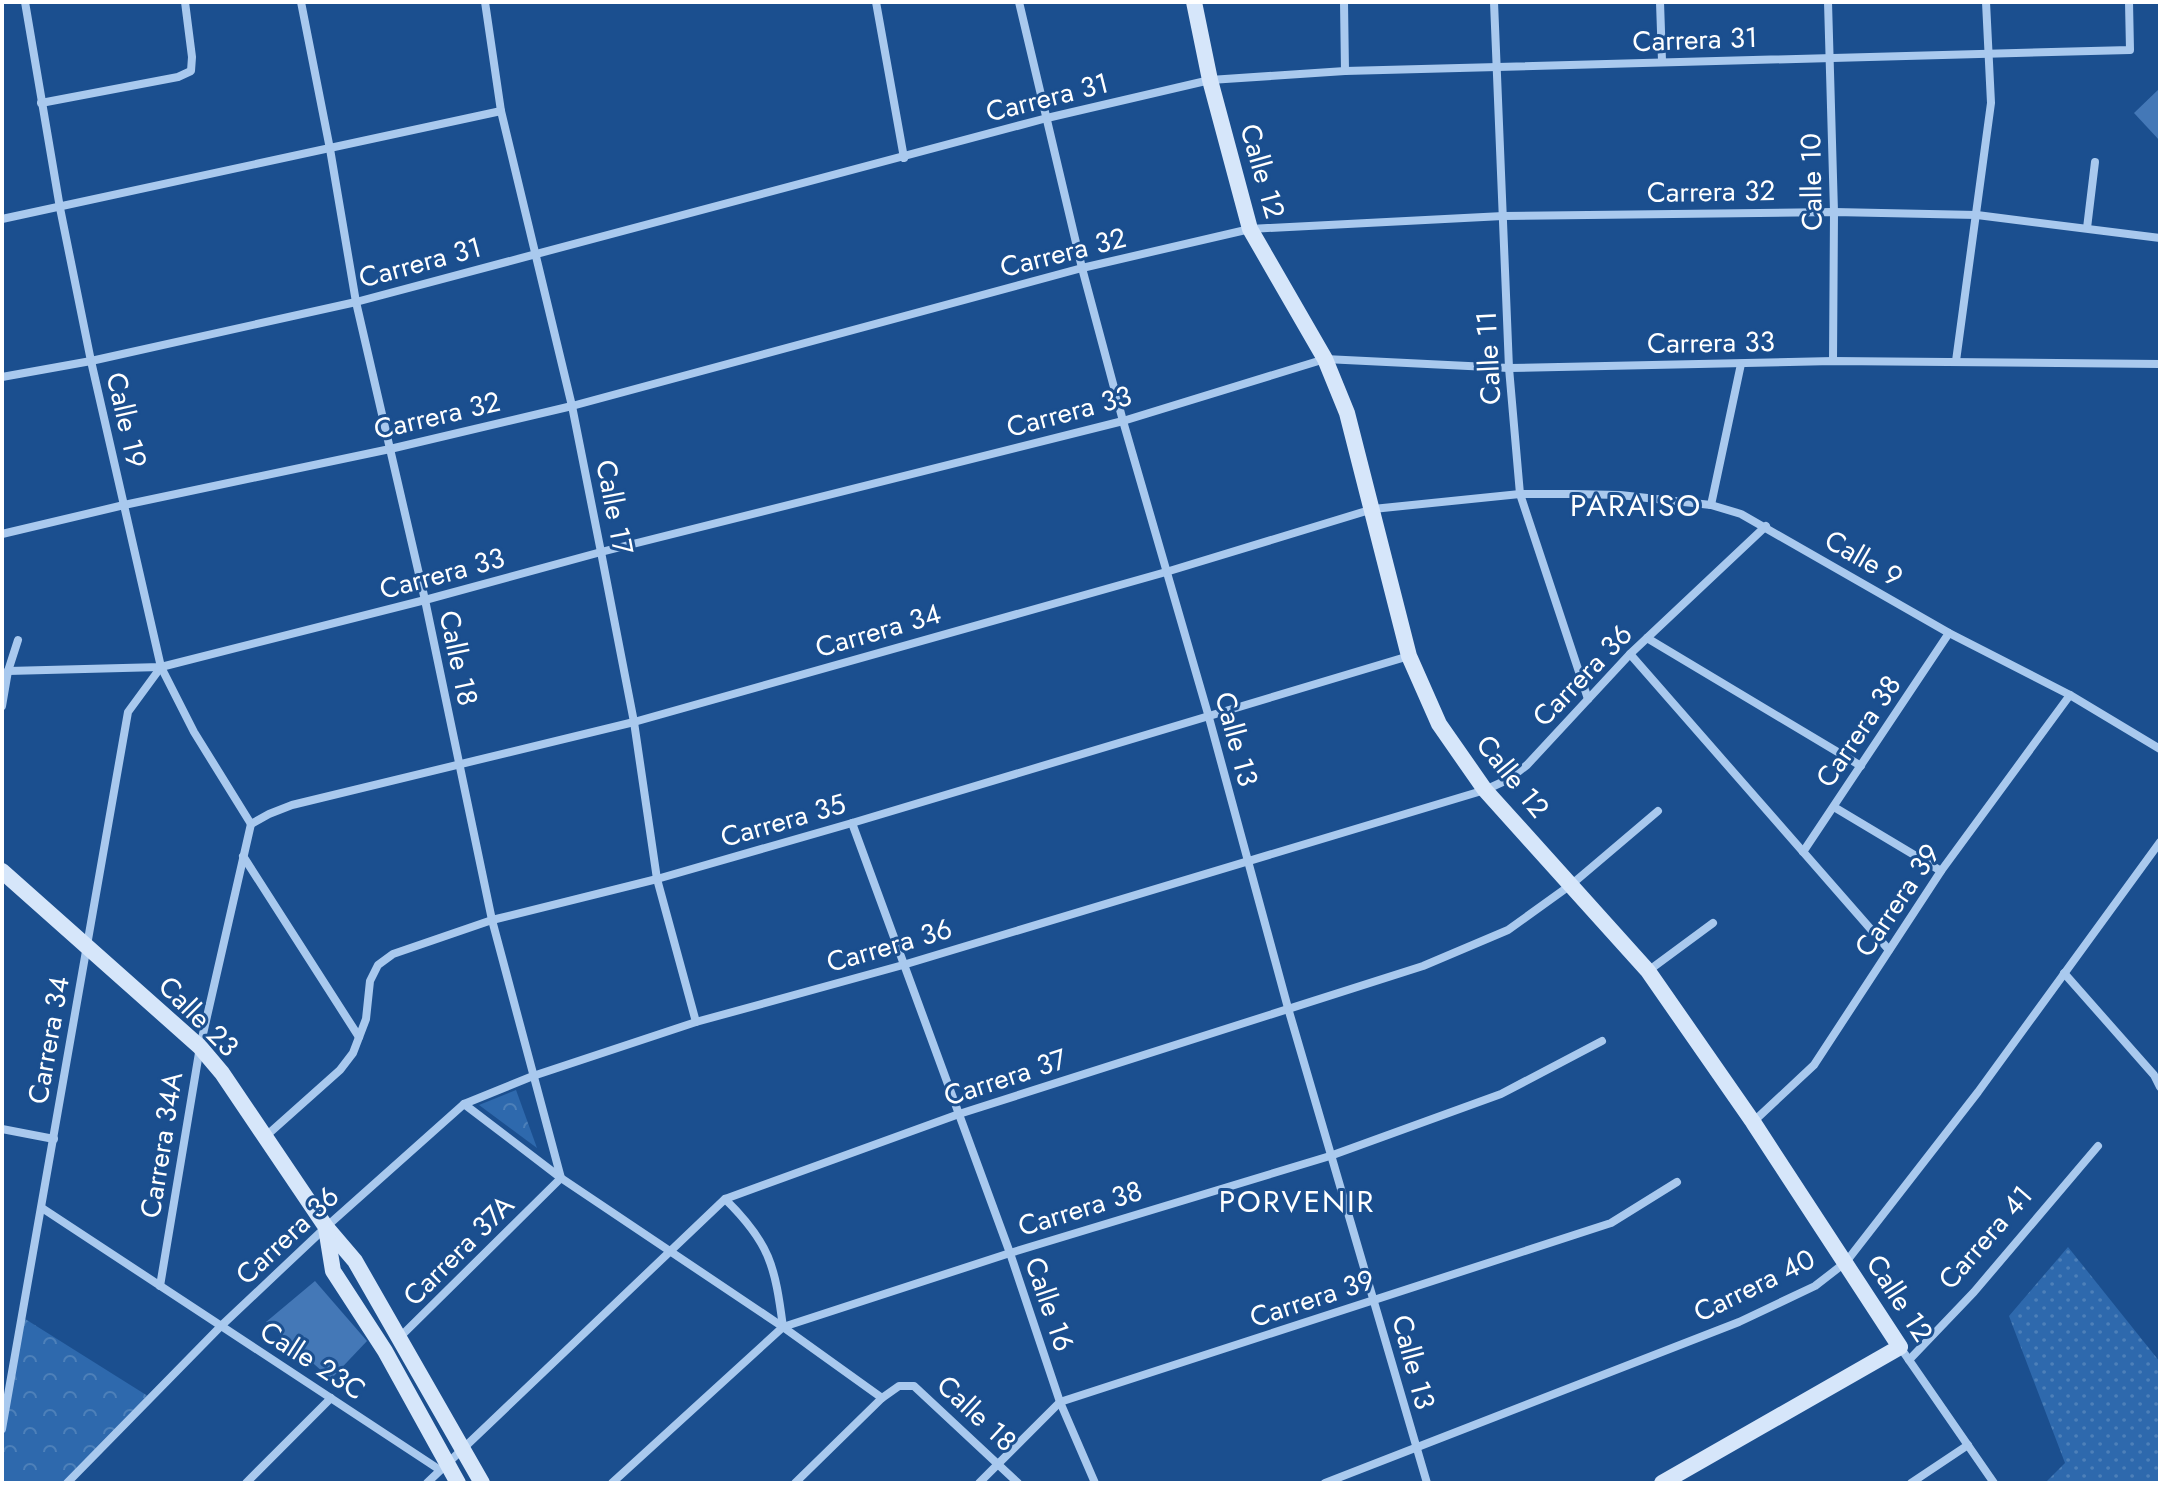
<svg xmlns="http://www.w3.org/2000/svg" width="2162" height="1485" viewBox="0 0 2162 1485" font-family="Jost,sans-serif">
  <defs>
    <pattern id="grass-dots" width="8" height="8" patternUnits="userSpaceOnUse" patternTransform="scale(2)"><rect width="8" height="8" fill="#2e69ad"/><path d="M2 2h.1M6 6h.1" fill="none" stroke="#4d80b9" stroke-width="1.8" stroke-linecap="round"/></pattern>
    <pattern id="forest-crowns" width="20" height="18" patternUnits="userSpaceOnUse" patternTransform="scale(2)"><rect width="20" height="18" fill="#2e69ad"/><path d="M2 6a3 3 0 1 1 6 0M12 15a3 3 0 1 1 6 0" fill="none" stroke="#4d80b9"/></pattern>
  </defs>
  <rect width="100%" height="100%" fill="#1b4f8f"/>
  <!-- grass -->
  <path fill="url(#grass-dots)" d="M2068 1247 2160 1362V1483H2045L2065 1463 2009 1316Z"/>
  <!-- forest -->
  <g fill="url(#forest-crowns)">
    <path d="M516 1090 537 1148 479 1105Z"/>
    <path d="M22 1317 151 1398 67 1483H2V1428Z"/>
  </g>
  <!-- building -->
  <g fill="#4478b7">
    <path d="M2160 88V141L2134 113Z"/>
    <path d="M315 1281 367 1341 331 1379 266 1322Z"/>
  </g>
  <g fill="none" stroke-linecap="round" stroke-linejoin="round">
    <!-- street -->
    <g stroke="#a9c9ee" stroke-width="8">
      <path d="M25 2 60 208 91 361 161 667 194 732 251 824"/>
      <path d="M301 2 330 149 356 302 425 600 492 920 561 1178 397 1340"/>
      <path d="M485 2 501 111 572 406 601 552 634 722 657 879 696 1022"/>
      <path d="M876 2 904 158"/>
      <path d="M1019 2 1082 268 1123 421 1208 714 1288 1008 1427 1483"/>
      <path d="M1344 2 1345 71"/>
      <path d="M1494 2 1509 368 1520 494 1588 699"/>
      <path d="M1660 2 1662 61"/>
      <path d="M1828 2 1834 212 1833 361"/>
      <path d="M41 103 178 77 191 71 192 57 185 2"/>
      <path d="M2 219 501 111"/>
      <path d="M2087 228 2095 162"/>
      <path d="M1956 361 1991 103 1986 2"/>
      <path d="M2 377 91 361 356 302 1047 118 1210 80 1345 71 2130 50 2129 2"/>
      <path d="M1711 505 1741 364"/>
      <path d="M2 534 124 505 390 449 572 406 1082 268 1250 229 1503 216 1834 212 1977 215 2160 238"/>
      <path d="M1647 638 1861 766"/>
      <path d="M1630 654 1889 950"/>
      <path d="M8 671 161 667 425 600 601 552 1123 421 1325 359 1509 368 1833 361 2160 364"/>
      <path d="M2 706 8 671 18 640"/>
      <path d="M1834 807 1941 871"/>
      <path d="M852 823 1010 1253 1060 1402 1095 1483"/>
      <path d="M251 824 269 814 292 805 634 722 1166 572 1373 509 1520 494H1574L1620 495 1711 505 1741 514 1949 633 2070 695 2160 749"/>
      <path d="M1803 852 1949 633"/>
      <path d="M243 856 359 1037"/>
      <path d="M1648 971 1713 923"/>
      <path d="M2064 973 2154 1075 2160 1087"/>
      <path d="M464 1104 561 1178 783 1327 882 1398"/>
      <path d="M1753 1122 1814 1065 1941 871 2070 695"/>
      <path d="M2 1129 54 1139"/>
      <path d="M266 1136 340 1070 353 1053 366 1019 370 981 378 965 393 954 492 920 657 879 852 823 1409 656"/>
      <path d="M725 1199C770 1243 775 1266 783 1327"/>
      <path d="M42 1208 440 1470"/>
      <path d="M160 1286 200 1047 251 824"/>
      <path d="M1900 1347 1994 1483"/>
      <path d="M1909 1360 1974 1292 2098 1146"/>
      <path d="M2 1429 128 712 161 667"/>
      <path d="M67 1483 221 1326 326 1227 464 1104 533 1076 696 1022 903 965 1485 790 1509 779 1527 765 1630 654 1766 526"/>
      <path d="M246 1483 331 1398"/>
      <path d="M427 1483 725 1199 959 1114 1423 966 1508 930 1572 884 1658 811"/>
      <path d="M612 1483 783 1327 1010 1253 1330 1156 1501 1094 1602 1041"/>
      <path d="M795 1483 882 1398 899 1386H914L1018 1483"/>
      <path d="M979 1483 1060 1402 1611 1223 1677 1182"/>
      <path d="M1325 1483 1739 1322 1815 1286 1846 1262 1978 1092 2160 842"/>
      <path d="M1911 1483 1968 1445"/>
    </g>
    <!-- secondary -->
    <g stroke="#d6e6fa" stroke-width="16">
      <path d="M1194 2 1210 80 1250 229 1325 359 1347 413 1409 656 1439 724 1485 790 1648 971 1753 1122 1900 1347 1662 1483"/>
      <path d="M2 871 200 1047 222 1073 326 1227 355 1261 482 1483"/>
      <path d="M326 1228 333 1271 385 1351 458 1483"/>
    </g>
  </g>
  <g text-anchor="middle" stroke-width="6" stroke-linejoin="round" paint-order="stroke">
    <!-- street labels -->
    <g font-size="28" fill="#fff" stroke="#1b4f8f">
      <text transform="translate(1695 39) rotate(-2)" y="10">Carrera 31</text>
      <text transform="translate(1047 97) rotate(-14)" y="10">Carrera 31</text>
      <text transform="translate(1263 171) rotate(74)" y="10">Calle 12</text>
      <text transform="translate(1811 182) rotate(-91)" y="10">Calle 10</text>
      <text transform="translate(1711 191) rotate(-1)" y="10">Carrera 32</text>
      <text transform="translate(1063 252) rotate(-14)" y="10">Carrera 32</text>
      <text transform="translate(420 262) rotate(-15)" y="10">Carrera 31</text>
      <text transform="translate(1711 342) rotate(-1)" y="10">Carrera 33</text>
      <text transform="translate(1488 358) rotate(-93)" y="10">Calle 11</text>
      <text transform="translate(1069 411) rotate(-15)" y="10">Carrera 33</text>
      <text transform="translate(437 415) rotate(-13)" y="10">Carrera 32</text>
      <text transform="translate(127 420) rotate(77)" y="10">Calle 19</text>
      <text transform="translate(615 507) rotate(79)" y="10">Calle 17</text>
      <text transform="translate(1864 558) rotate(30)" y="10">Calle 9</text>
      <text transform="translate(442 573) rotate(-15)" y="10">Carrera 33</text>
      <text transform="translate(878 630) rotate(-16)" y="10">Carrera 34</text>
      <text transform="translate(459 658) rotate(78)" y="10">Calle 18</text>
      <text transform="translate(1582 675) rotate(-46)" y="10">Carrera 36</text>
      <text transform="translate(1858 731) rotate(-56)" y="10">Carrera 38</text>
      <text transform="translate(1237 739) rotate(75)" y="10">Calle 13</text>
      <text transform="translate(1513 776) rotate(51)" y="10">Calle 12</text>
      <text transform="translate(783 820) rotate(-16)" y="10">Carrera 35</text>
      <text transform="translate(1897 900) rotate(-56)" y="10">Carrera 39</text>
      <text transform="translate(889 945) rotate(-16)" y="10">Carrera 36</text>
      <text transform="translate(199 1016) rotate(45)" y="10">Calle 23</text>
      <text transform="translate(48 1040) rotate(-80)" y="10">Carrera 34</text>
      <text transform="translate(1005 1077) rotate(-18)" y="10">Carrera 37</text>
      <text transform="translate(161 1145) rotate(-81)" y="10">Carrera 34A</text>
      <text transform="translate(1080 1208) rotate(-17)" y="10">Carrera 38</text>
      <text transform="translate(287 1235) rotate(-43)" y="10">Carrera 36</text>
      <text transform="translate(1985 1237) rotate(-49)" y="10">Carrera 41</text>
      <text transform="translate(458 1250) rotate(-45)" y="10">Carrera 37A</text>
      <text transform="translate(1754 1285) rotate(-26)" y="10">Carrera 40</text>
      <text transform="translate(1312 1298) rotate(-18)" y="10">Carrera 39</text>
      <text transform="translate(1900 1298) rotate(57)" y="10">Calle 12</text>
      <text transform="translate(1050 1304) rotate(71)" y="10">Calle 16</text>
      <text transform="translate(313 1360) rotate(33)" y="10">Calle 23C</text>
      <text transform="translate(1414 1362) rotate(75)" y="10">Calle 13</text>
      <text transform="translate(977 1413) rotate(43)" y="10">Calle 18</text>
    </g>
    <!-- neighbourhood labels -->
    <g font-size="30" letter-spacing="2" fill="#fff" stroke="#1b4f8f">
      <text x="1636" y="516">PARAISO</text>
      <text x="1297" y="1212">PORVENIR</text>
    </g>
  </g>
  <!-- border -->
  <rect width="2162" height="1485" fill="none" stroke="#ffffff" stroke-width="8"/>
</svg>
